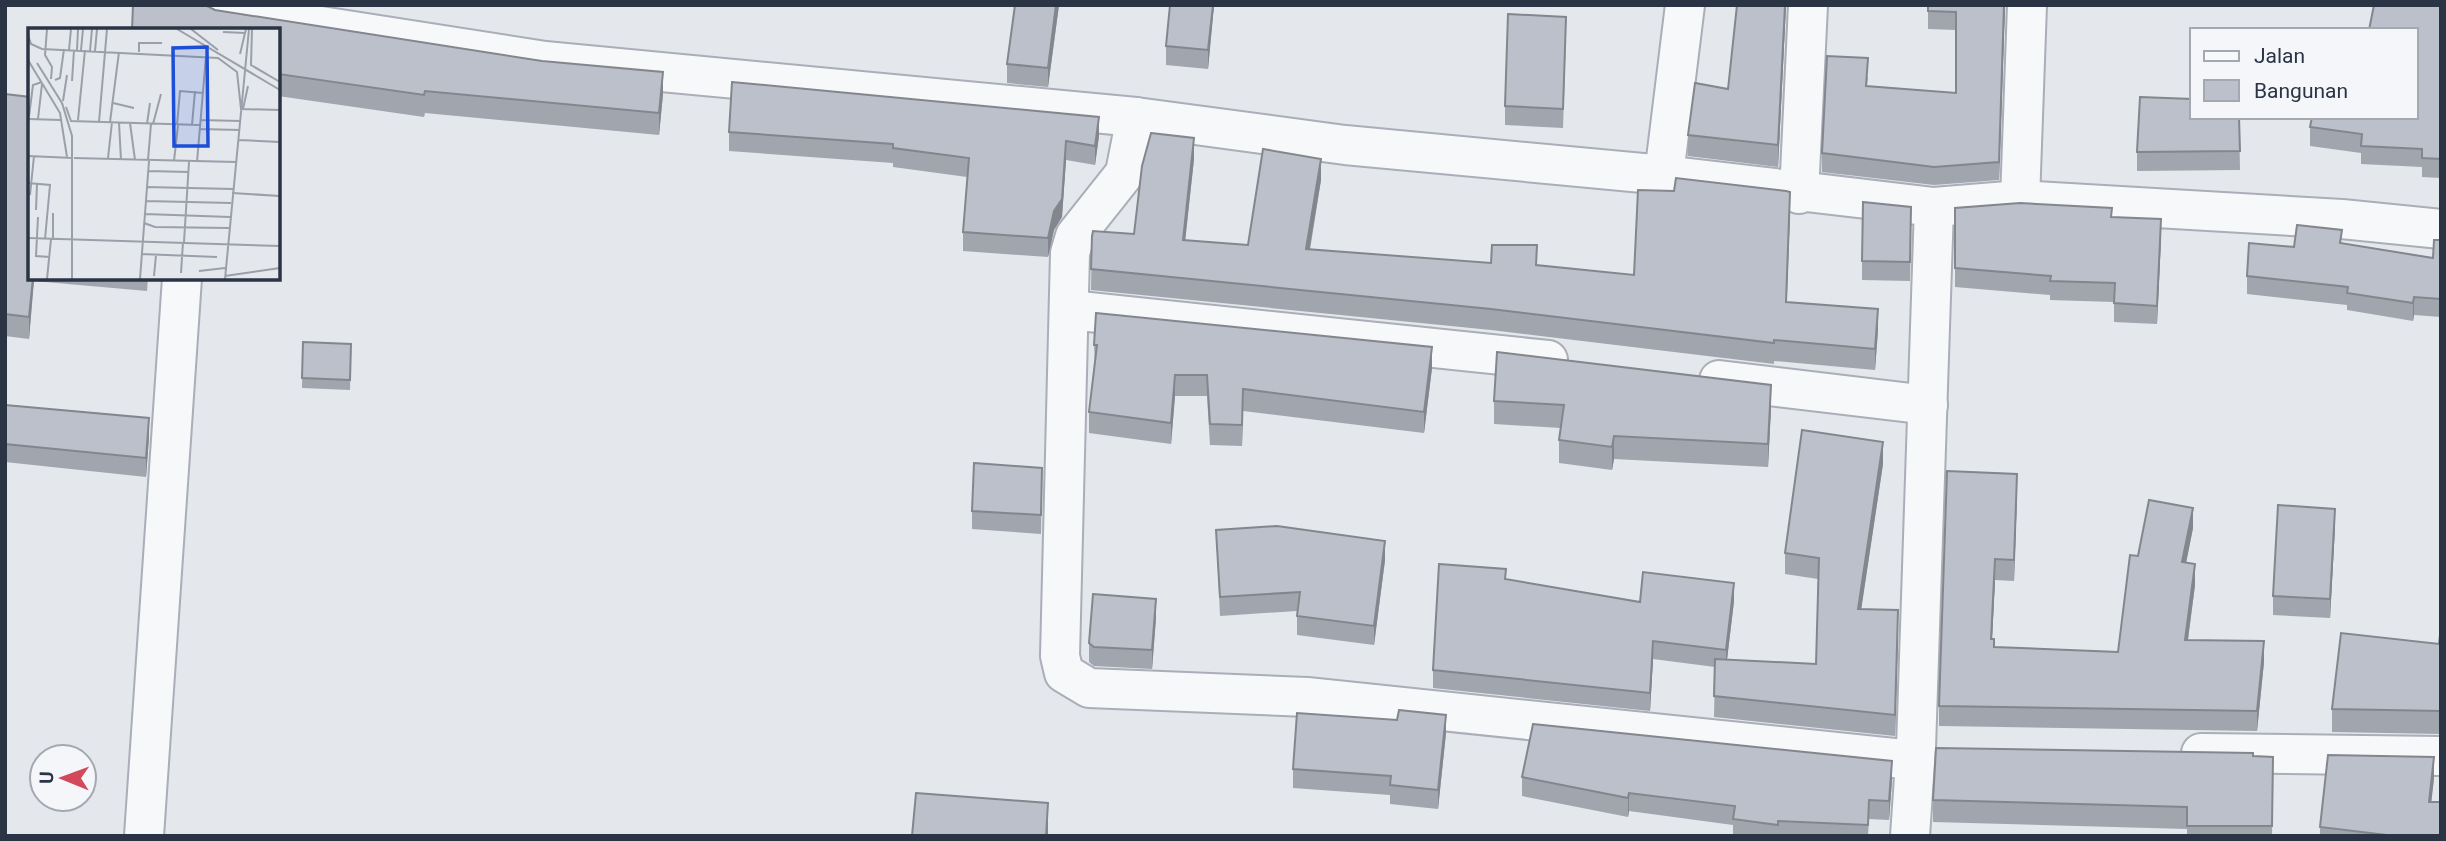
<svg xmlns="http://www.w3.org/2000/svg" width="2446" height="841" viewBox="0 0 2446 841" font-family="Roboto,sans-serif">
  <rect width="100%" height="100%" fill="#e4e7ec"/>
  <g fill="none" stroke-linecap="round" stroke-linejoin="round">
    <defs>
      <g id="minor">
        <path d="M218 10 545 61 1136 117 1345 145 1664 175 1934 207 2020 200 2342 219 2441 229"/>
        <path d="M1136 117 1125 173 1075 236 1070 253 1060 656 1064 673 1089 688 1307 697 1913 760"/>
        <path d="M1664 175 1685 5"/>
        <path d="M1799 194 1808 5"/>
        <path d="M2020 200 2027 5"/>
        <path d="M1070 310 1548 360"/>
        <path d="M1719 380 1928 405"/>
        <path d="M2201 753 2441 756"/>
        <path d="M144 836 182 278"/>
        <path d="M1910 836 1916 748 1934 207"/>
      </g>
    </defs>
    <!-- minor casing -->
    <use href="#minor" stroke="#a9aeb7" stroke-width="42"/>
    <!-- minor -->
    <use href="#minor" stroke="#f7f8fa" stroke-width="38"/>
  </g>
  <!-- wall -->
  <g fill="#a1a5ae">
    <path d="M1015 5H1059L1048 87 1007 83V64Z"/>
    <path d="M1214 5 1208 69 1166 65V46Z"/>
    <path d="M1786 5 1778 167 1688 156V135L1728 89Z"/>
    <path d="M1928 5H2005L1999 180 1934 185 1822 172V153L1868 76 1867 86 1956 93V30L1928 29Z"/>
    <path d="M2441 5V178L2422 177V167L2361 164V153L2310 146V127L2416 117Z"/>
    <path d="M215 10 663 94 659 135 425 113 424 117 278 96V30Z"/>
    <path d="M1566 36 1563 128 1505 125V106Z"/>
    <path d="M5 94 30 278H148L147 291 34 281 29 339 5 336Z"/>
    <path d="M2239 117 2240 170 2137 171V152Z"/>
    <path d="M729 132 1099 136 1095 165 1066 160 1062 217 1054 230 1048 257 963 251V232L967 177 893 167V163L729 151Z"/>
    <path d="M1194 159 1185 240 1248 245 1321 180 1310 250 1491 263 1537 265 1634 275 1790 213 1786 302 1878 330 1875 370 1774 361V364L1491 330 1091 290 1092 236 1134 234Z"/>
    <path d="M1955 208 2112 217 2161 238 2157 324 2114 322V302L2050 300V295L1955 287Z"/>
    <path d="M1911 226 1910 281 1862 280V261Z"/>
    <path d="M2441 240V317L2414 315 2413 321 2347 310V305L2247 294V276L2294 247 2342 243 2433 258Z"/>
    <path d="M303 342 351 344 350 390 302 388Z"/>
    <path d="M1094 345 1432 368 1424 433 1243 411 1242 446 1210 445 1207 396H1175L1171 444 1089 433V412L1095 366Z"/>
    <path d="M1494 401 1771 408 1768 467 1614 459 1612 470 1559 463V440L1561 428 1494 424Z"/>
    <path d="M5 405 149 437 146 477 5 462Z"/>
    <path d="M1883 464 1861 609 1898 632 1895 736 1714 717 1715 667 1653 659 1650 711 1433 688V670L1506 579 1640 602 1734 601 1727 660 1816 664 1818 579 1785 574V553Z"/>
    <path d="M1042 468 1041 534 972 529V511Z"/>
    <path d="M2017 495 2014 581 1995 580 1992 639 1994 647 2118 652 2138 556 2193 528 2186 563 2195 585 2188 640 2264 662 2257 731 1939 726V706Z"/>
    <path d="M2335 527 2330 618 2273 615V596Z"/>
    <path d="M1216 530 1385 560 1374 645 1297 635V611L1220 616Z"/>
    <path d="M1156 618 1152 669 1094 666 1089 662V643Z"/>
    <path d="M2441 626V734L2332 732V709L2439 644Z"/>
    <path d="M1397 720 1446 733 1438 809 1390 804V795L1293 788V769Z"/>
    <path d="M2253 756 2273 757 2272 836H2187V829L1933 822V800Z"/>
    <path d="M1522 777 1892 780 1889 820 1869 819 1868 836H1733V825L1629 811 1628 817 1522 796Z"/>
    <path d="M2434 778 2431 802 2441 836H2320V827Z"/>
  </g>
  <!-- shaded-wall -->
  <g fill="#83868d">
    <path d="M1056 5H1059L1048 87V68Z"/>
    <path d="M1213 5H1214L1208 69V50Z"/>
    <path d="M1785 5H1786L1778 167V145Z"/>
    <path d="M2004 5H2005L1999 180V162Z"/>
    <path d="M663 72V94L659 135V113Z"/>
    <path d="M1099 117V136L1095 165V146Z"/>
    <path d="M1194 138V159L1183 261V240Z"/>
    <path d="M1066 141V160L1062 217 1054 230 1048 257V238Z"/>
    <path d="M1321 159V180L1306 270V249Z"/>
    <path d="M1790 192V213L1786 323V302Z"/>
    <path d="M2161 219V238L2157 324V306Z"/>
    <path d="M33 278H34L29 339V317Z"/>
    <path d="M2414 297V315L2413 321V303Z"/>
    <path d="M1878 309V330L1875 370V349Z"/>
    <path d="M1432 347V368L1424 433V412Z"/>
    <path d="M1175 375V396L1171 444V423Z"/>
    <path d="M1771 385V408L1768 467V444Z"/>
    <path d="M1243 389V411L1242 446V425Z"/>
    <path d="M149 418V437L146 477V458Z"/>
    <path d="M1614 436V459L1612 470V447Z"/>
    <path d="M1883 442V464L1858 631V609Z"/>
    <path d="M2017 474V495L2014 581V560Z"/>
    <path d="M2193 508V528L2182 583V562Z"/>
    <path d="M2335 509V527L2330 618V599Z"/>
    <path d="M1385 541V560L1374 645V626Z"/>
    <path d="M1995 559V580L1991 660V639Z"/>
    <path d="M2195 564V585L2185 661V640Z"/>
    <path d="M1734 583V601L1726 668V650Z"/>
    <path d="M1156 599V618L1152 669V650Z"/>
    <path d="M1898 610V632L1895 736V715Z"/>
    <path d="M1653 641V659L1650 711V693Z"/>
    <path d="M2264 641V662L2257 731V711Z"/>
    <path d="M1446 715V733L1438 809V790Z"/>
    <path d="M2434 757V778L2429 823V802Z"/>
    <path d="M1892 761V780L1889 820V801Z"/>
    <path d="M1629 793V811L1628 817V798Z"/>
    <path d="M1048 803V836H1046Z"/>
  </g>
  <!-- building -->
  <g fill="#bbc0ca" stroke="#83868d" stroke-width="2">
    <path d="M133 5H205L215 10 542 61 663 72 659 113 425 91 424 95 278 74V30H132Z"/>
    <path d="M1015 5H1056L1048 68 1007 64Z"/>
    <path d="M1170 5H1213L1208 50 1166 46Z"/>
    <path d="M1737 5H1785L1778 145 1688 135 1695 83 1728 89Z"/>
    <path d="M1928 5H2004L1999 162 1934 167 1822 153 1827 56 1868 58 1866 86 1956 93V12L1928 11Z"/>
    <path d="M2374 5H2441V159L2422 158V149L2361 146 2362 134 2310 127 2312 117H2416V30H2369Z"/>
    <path d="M1508 14 1566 17 1563 109 1505 106Z"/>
    <path d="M732 82 1099 117 1095 146 1066 141 1062 199 1054 211 1048 238 963 232 969 158 893 148V144L729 132Z"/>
    <path d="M5 94 30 97V278H33L29 317 5 314Z"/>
    <path d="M2140 97 2192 99V117H2239L2240 151 2137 152Z"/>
    <path d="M1151 133 1194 138 1183 240 1248 245 1263 149 1321 159 1306 249 1491 263 1492 245H1537L1536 265 1634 275 1638 190 1674 191 1676 178 1786 191 1790 192 1786 302 1878 309 1875 349 1774 340V343L1491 309 1091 269 1092 236 1093 231 1134 234 1142 166Z"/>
    <path d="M1863 202 1911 207 1910 262 1862 261Z"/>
    <path d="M2020 203 2112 208 2111 217 2161 219 2157 306 2114 303 2115 283 2050 281 2051 276 1955 268V208Z"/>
    <path d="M2297 225 2342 230 2340 243 2433 258 2434 240H2441V299L2414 297 2413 303 2347 293 2348 287 2247 276 2249 243 2294 247Z"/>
    <path d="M1096 313 1432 347 1424 412 1243 389 1242 425 1210 424 1207 375H1175L1171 423 1089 412 1097 345H1094Z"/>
    <path d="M303 342 351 344 350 380 302 378Z"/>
    <path d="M1497 352 1771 385 1768 444 1614 436 1612 447 1559 440 1564 405 1494 401Z"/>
    <path d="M5 405 149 418 146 458 5 444Z"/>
    <path d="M1802 430 1883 442 1858 609 1898 610 1895 715 1714 696 1715 659 1816 664 1819 558 1785 553Z"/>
    <path d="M974 463 1042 468 1041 515 972 511Z"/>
    <path d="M1947 471 2017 474 2014 560 1995 559 1991 639H1994V647L2118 652 2130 555 2138 556 2149 500 2193 508 2182 562 2195 564 2185 640 2264 641 2257 711 1939 706Z"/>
    <path d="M2278 505 2335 509 2330 599 2273 596Z"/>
    <path d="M1277 526 1385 541 1374 626 1297 616 1300 592 1220 597 1216 530Z"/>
    <path d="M1439 564 1506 569 1505 579 1640 602 1643 572 1734 583 1726 650 1653 641 1650 693 1433 670Z"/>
    <path d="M1093 594 1156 599 1152 650 1094 647 1089 643Z"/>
    <path d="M2441 626V711L2332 709 2341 633 2439 644Z"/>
    <path d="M1399 710 1446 715 1438 790 1390 785 1391 776 1293 769 1297 713 1397 720Z"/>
    <path d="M1533 724 1892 761 1889 801 1869 800 1868 825 1778 821V825L1733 819 1735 806 1629 793 1628 798 1522 777Z"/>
    <path d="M1936 748 2253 753V756L2273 757 2272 826H2187V807L1933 800Z"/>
    <path d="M2328 755 2434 757 2429 802H2441V836H2395L2320 827Z"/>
    <path d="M916 793 1048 803 1046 836H912Z"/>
  </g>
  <!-- overview -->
  <g transform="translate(28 28)">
    <rect width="252" height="252" fill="#e4e7ec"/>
    <path fill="none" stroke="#9a9fa9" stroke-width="2" d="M19 1 17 27 24 39 23 51M149 1 252 62M163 1 190 22M224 1 223 37 252 54M195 4 217 5M0 7 3 16 14 21 190 30 209 44 213 81 252 82M41 22 43 1M49 22 50 1M53 22 55 1M62 23 64 1M67 23 69 1M111 24V15H134M212 26 218 1M0 32 32 85 39 129M9 35 34 75 44 108V251M27 52 32 50 36 21M44 53 46 22M35 73 39 47M85 75 106 80M38 79 43 93 172 97M215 81 220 58M1 88 5 57 14 54M0 91 33 92M10 91 14 56M50 92 57 22M172 92 212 93M71 94 79 1M82 94 91 24M91 95 93 132M102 95 107 132M119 96 122 75M125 96 133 66M149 97 152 63 175 65M164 97 167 63M172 101 212 102M211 112 252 114M0 128 45 130M46 130 208 134M80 130 84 94M120 132 123 96M146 133 150 97M169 134 178 28M121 143 160 144M0 155 22 157 17 211M118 159 205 161M204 165 252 168M2 167 6 128M118 173 203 175M8 182 9 156M117 186 202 189M10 189 8 228 22 229M116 195 127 199 201 200M0 210 252 218M25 211V185M156 214 161 134M113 226 189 229M171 243 197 240M153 245 155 214M126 248 128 227M197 248 252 240M19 251 23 211M112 251 121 133M197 251 221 1"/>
    <path fill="#1d4ed8" fill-opacity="0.15" stroke="#1d4ed8" stroke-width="3.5" d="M179 19 180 118H146L145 20Z"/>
    <rect width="252" height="252" fill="none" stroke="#2b3445" stroke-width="3.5"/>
  </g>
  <!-- border -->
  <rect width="2446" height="841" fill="none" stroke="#2b3445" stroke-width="14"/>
  <!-- legend -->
  <rect x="2190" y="28" width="228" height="91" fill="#f4f6f9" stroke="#a4a8b1" stroke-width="2"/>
  <rect x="2204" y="51" width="35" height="10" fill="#f7f8fa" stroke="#a4a8b1" stroke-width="2"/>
  <text x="2254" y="63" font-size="21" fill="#2b3445">Jalan</text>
  <rect x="2204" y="80" width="35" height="21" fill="#bbc0ca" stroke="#a4a8b1" stroke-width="2"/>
  <text x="2254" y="98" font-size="21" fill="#2b3445">Bangunan</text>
  <!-- north arrow -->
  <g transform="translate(63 778) rotate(271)"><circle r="33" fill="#f4f6f9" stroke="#a4a8b1" stroke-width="2"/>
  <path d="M0-5L12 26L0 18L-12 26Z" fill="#d1495b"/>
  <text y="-10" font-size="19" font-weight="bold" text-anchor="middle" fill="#2b3445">U</text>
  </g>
</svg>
